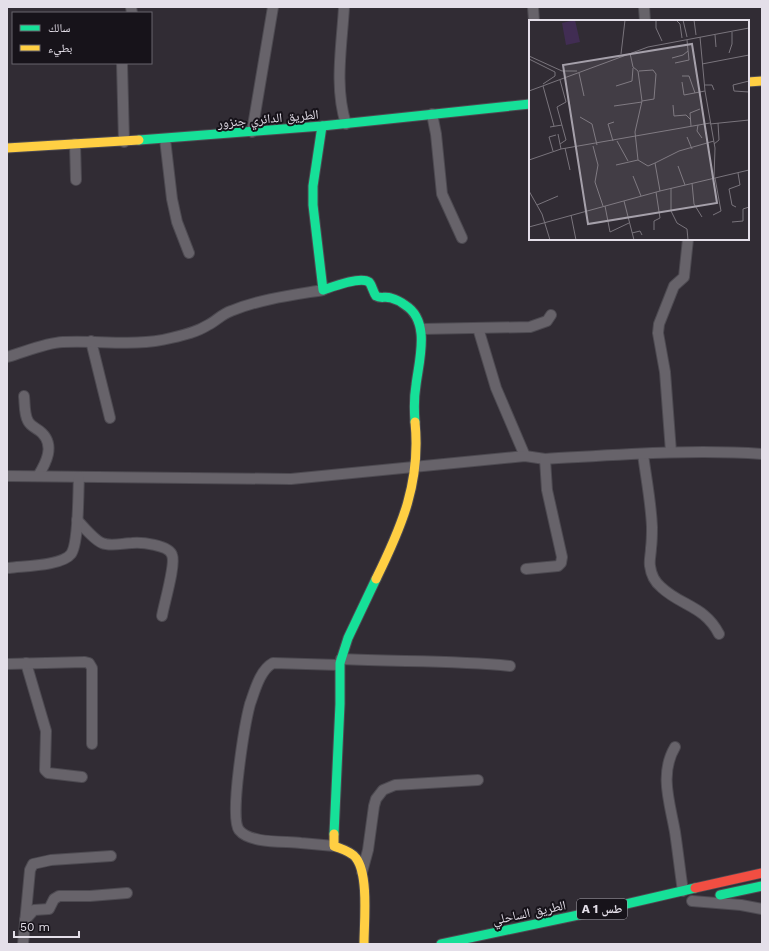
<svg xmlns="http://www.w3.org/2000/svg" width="769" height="951" viewBox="0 0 769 951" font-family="'Work Sans','Noto Naskh Arabic',sans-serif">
  <rect width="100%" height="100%" fill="#312c34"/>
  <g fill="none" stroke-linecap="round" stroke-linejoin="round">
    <defs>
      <g id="street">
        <path d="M131 7 132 13"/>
        <path d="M344 7C342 45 334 86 346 124"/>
        <path d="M533 7 534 21"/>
        <path d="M644 7 645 21"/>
        <path d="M122 63 124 142"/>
        <path d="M432 114 436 134 442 194 462 238"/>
        <path d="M252 132 273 7"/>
        <path d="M165 139 172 199 177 222 189 253"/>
        <path d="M75 144 76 180"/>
        <path d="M478 328 496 388 525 456"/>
        <path d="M421 329 530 327 547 321 551 315"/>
        <path d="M91 341 110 418"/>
        <path d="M7 357C25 352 44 343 63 342 98 340 136 347 171 338 184 335 197 332 208 325 216 321 222 314 231 311 260 299 293 295 323 290"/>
        <path d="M24 396C25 404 24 414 28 421 31 427 37 428 42 433 55 446 46 463 38 476"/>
        <path d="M671 452 665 372 658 333 659 324 674 286 684 277 688 239"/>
        <path d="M643 454C646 478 651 502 652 527 652 534 652 541 651 548 651 554 649 560 650 566 651 574 655 582 661 587 681 606 705 606 719 634"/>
        <path d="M7 476 291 479 525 456 545 459C617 455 690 449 762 454"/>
        <path d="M77 520C83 526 94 540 102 543 111 547 123 543 132 543 141 542 169 545 172 555 176 564 164 604 162 616"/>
        <path d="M9 568C23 566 62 566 71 554 79 543 78 492 79 477"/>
        <path d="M526 569 558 566 561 563 562 557 547 490 545 459"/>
        <path d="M341 659C397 662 454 660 510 666"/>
        <path d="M26 663 46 731 45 770 48 773 82 777"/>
        <path d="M7 664 85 662 89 663 92 668V744"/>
        <path d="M675 747C659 774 670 803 675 832 678 852 680 871 683 891"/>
        <path d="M334 846C323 845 312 844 301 843 285 841 250 844 239 830 229 817 245 723 250 704 255 690 260 670 273 663L339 665"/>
        <path d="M362 872 368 850 374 806 376 799 383 790 395 785 478 780"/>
        <path d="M692 901 741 905 762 909"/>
        <path d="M25 920 34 910 49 909 54 899 59 896H90L127 893"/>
        <path d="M23 944 30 870 33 864 51 860 111 856"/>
      </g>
      <g id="fast">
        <path d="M322 126 313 186V205L323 290C332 287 360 276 369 282 372 285 373 292 376 296 381 299 385 296 391 298 395 299 401 302 405 305 431 321 419 360 416 385 414 397 414 409 415 422"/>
        <path d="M139 140 322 126 530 104"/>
        <path d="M334 834 340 704V663L348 638 376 579"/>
        <path d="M720 895 762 886"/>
        <path d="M441 944 583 914 695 888"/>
      </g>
      <g id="slow">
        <path d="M748 82 762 81"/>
        <path d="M7 148 139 140"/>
        <path d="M376 579C402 526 421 482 415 422"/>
        <path d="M334 834V846C341 849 351 851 356 858 369 875 364 923 364 944"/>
      </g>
      <path id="jam" d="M695 888 762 873"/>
    </defs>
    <!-- street casing -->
    <use href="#street" stroke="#4d4a51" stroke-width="12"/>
    <!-- fast casing -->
    <use href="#fast" stroke="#4d4a51" stroke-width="11"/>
    <!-- slow casing -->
    <use href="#slow" stroke="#4d4a51" stroke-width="11"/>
    <!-- jam casing -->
    <use href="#jam" stroke="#4d4a51" stroke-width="11"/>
    <!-- street -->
    <use href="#street" stroke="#67636a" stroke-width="10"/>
    <!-- fast -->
    <use href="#fast" stroke="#16e098" stroke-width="9"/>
    <!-- slow -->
    <use href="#slow" stroke="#ffcf43" stroke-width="9"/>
    <!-- jam -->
    <use href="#jam" stroke="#f24e42" stroke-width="9"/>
  </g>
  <g text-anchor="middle" stroke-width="4" stroke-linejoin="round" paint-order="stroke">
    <!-- shield labels -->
    <rect fill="#17131a" stroke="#a6a2ab" stroke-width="1" x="577" y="899" width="50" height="20" rx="3"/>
    <g font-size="12" font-weight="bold" fill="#e4dfe9">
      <text x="602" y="913">A 1 طس</text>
    </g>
    <!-- street labels -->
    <g font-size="13" fill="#e4dfe9" stroke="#17131a">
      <text transform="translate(268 118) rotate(-5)" y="5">الطريق الدائري جنزور</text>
      <text transform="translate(529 912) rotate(-12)" y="5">الطريق الساحلي</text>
    </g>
  </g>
  <!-- overview -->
  <g transform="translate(529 20)">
    <rect width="220" height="220" fill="#312c34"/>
    <path d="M46 0 51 22 37 25 33 3Z" fill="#412d53"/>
    <path fill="none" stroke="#79747c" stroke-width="1" d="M127 0V8L133 21M147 0 151 4 153 18M154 0 158 17M165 0 167 15M186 15 187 27M171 17 176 71 186 128 185 158M101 33 104 47 109 51 113 81 106 112 109 140 119 146 126 143 131 171M200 33 203 24V12M92 34 96 0M0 36 33 51H48M143 38 154 35 159 31M0 39 26 52V56L14 64M146 43 160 40 158 20M173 44 220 35M110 51 124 50 127 54 125 79 113 81M50 53 55 76M153 56H160L166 73M31 60 37 82 28 87 37 120 31 124M220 61 204 65 205 71 220 72M153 62 155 75 176 71M175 65H183L185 70M14 66 25 106M87 66 103 61 104 48M0 71 119 27 220 8M144 85 145 96 157 95 161 99M85 86 113 82M51 97 63 104 68 125M181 104 220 100M169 105 168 111 173 118M162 106 161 93 171 89M21 107 33 105M29 114 32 129M158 117 163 129M84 121 79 104 85 102M88 121 99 141M185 124 190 120 189 103M64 126 69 145 66 162 74 186M36 128 41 150M24 131 20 117 27 115M0 140 32 129 181 103M126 143 150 131 185 121M87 145 109 140M149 146 156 165M104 156 112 176M163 163 165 184 173 197M142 168V191L148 203 158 209 159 220M0 171 13 194 21 220M95 181 105 220M8 185 29 176M76 186 81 212 100 203M207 187 203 185 200 169 211 165 209 153M42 195 47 220M184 195 192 191 186 158M203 202 214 201V189L220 187M0 207 131 171 220 150M125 210V201L131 198 127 172M103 213 111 211 113 215"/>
    <path fill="#a5a0aa" fill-opacity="0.15" stroke="#a5a0aa" stroke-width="2" d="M163 24 188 183 59 204 34 45Z"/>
    <rect width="220" height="220" fill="none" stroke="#e4dfe9" stroke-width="2"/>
  </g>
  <!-- border -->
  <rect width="769" height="951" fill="none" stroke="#e4dfe9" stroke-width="16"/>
  <!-- legend -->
  <rect x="12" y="12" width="140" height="52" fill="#17131a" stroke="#69656d"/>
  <rect x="20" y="25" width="20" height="6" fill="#16e098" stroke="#69656d"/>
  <text x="48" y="32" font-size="12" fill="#e4dfe9">سالك</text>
  <rect x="20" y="45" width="20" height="6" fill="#ffcf43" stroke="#69656d"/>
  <text x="48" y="52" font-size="12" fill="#e4dfe9">بطيء</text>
  <!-- scale -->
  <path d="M14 931v6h65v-6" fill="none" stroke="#e4dfe9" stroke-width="2"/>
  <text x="20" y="931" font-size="12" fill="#e4dfe9" stroke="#17131a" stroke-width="3" paint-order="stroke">50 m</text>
</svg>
